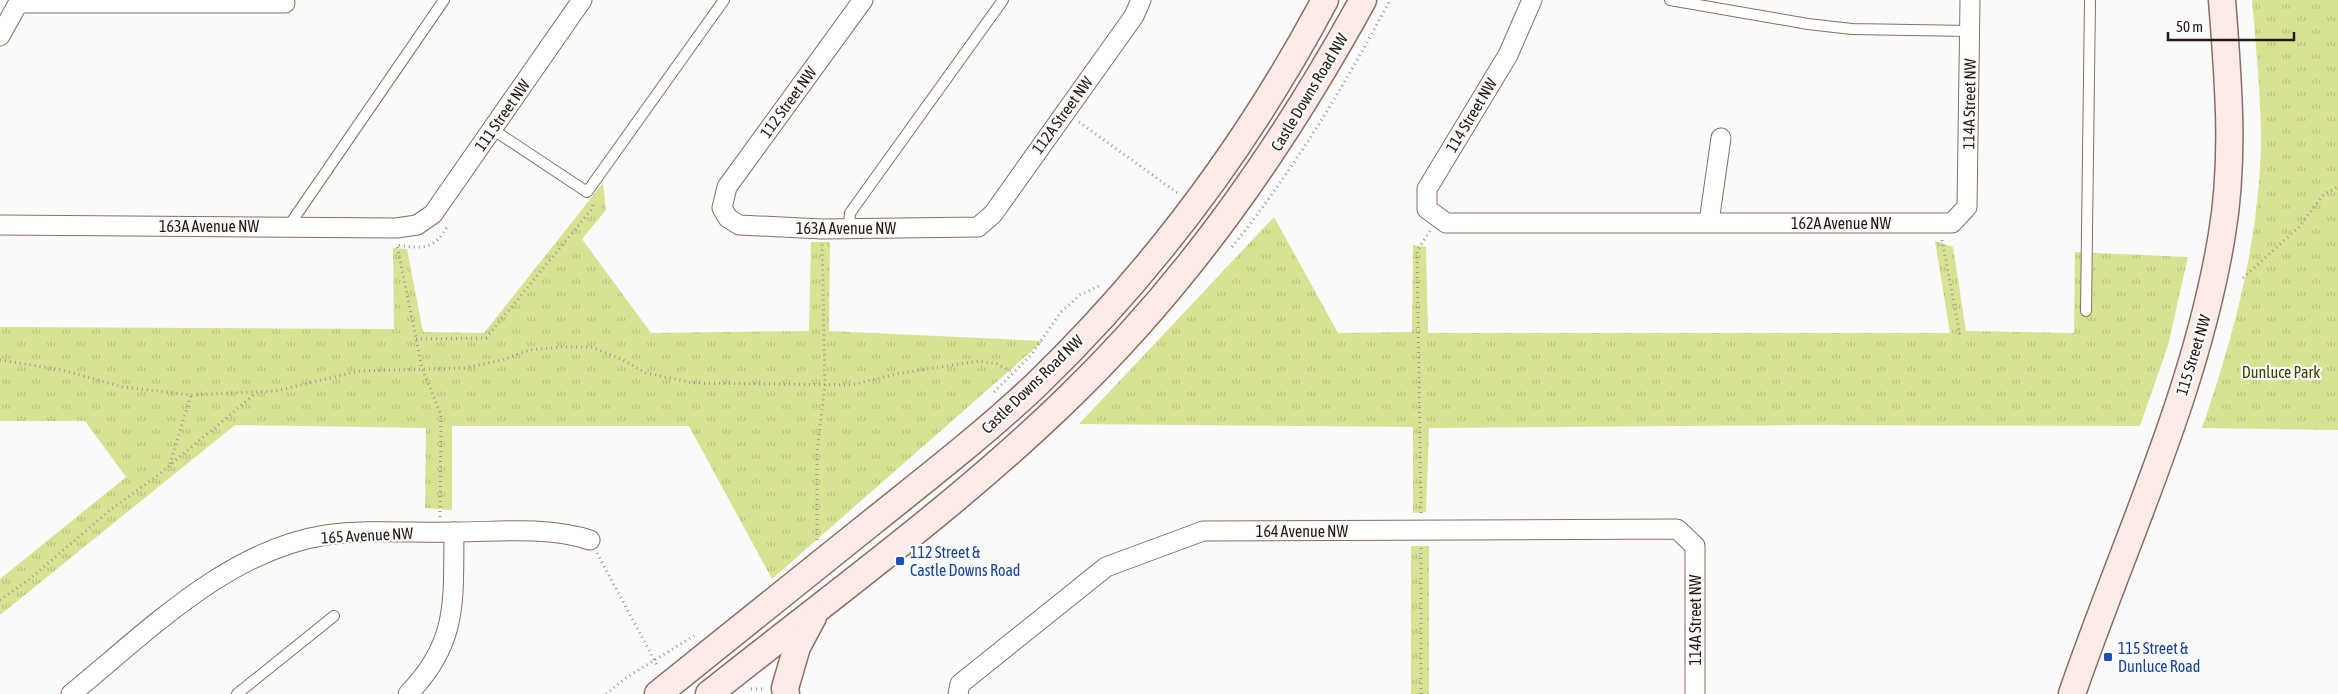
<svg xmlns="http://www.w3.org/2000/svg" width="2338" height="694" viewBox="0 0 2338 694" font-family="'Asap Condensed',sans-serif">
  <defs>
    <pattern id="park-tufts" width="24" height="20" patternUnits="userSpaceOnUse" patternTransform="scale(1.25)"><rect width="24" height="20" fill="#d8e293"/><path d="M3 7l-1-3M5 7V3M7 7l1-3M15 17l-1-3M17 17v-4M19 17l1-3" fill="none" stroke="#b9c17e"/></pattern>
  </defs>
  <rect width="100%" height="100%" fill="#fafafa"/>
  <!-- park -->
  <g fill="url(#park-tufts)">
    <path d="M2252 0H2338V430L2202 428C2234 336 2259 241 2261 143 2261 95 2256 48 2252 0Z"/>
    <path d="M603 183 606 210 582 239 651 333 809 331 811 242H830L829 331 1043 341 772 579 689 426H452V510L425 508 426 428 235 425 0 615V579L126 477 85 421H0V327L394 329 393 248 407 249 423 332 484 333Z"/>
    <path d="M1274 217 1338 333 1412 332 1413 245 1426 247 1428 333H1950L1935 241 1953 247 1966 331 2074 333 2075 252 2188 257 2168 345 2140 426 1806 425 1429 428 1426 512 1413 513V427L1079 424Z"/>
    <rect x="1411" y="546" width="18" height="148"/>
  </g>
  <g fill="none" stroke-linecap="round" stroke-linejoin="round">
    <defs>
      <g id="lane">
        <path d="M1670 0 1808 24 1852 29 1970 31"/>
        <path d="M492 129 587 192 724 0"/>
        <path d="M288 227 444 0"/>
        <path d="M849 228 850 213 1003 0"/>
        <path d="M2086 311 2090 0"/>
        <path d="M237 694 334 616"/>
      </g>
      <g id="street">
        <path d="M863 0 727 187 722 208 728 218 739 225 822 229 978 227 993 214 1134 16 1141 0"/>
        <path d="M1532 0 1508 55 1427 189V209L1446 223H1952L1967 207 1970 0"/>
        <path d="M19 3H285"/>
        <path d="M0 36 20 0"/>
        <path d="M1709 222 1721 138"/>
        <path d="M0 225 396 228 417 225 433 214 582 0"/>
        <path d="M71 694C146 633 227 550 326 535 368 529 412 533 455 532 499 532 547 526 590 540"/>
        <path d="M408 694C459 642 453 600 454 532"/>
        <path d="M958 694 960 684 1106 567 1203 531 1677 529 1695 546V694"/>
      </g>
      <g id="secondary">
        <path d="M658 694C729 637 800 580 871 523 927 478 984 434 1036 385 1152 273 1249 143 1325 0"/>
        <path d="M709 694C828 599 954 508 1064 402 1187 284 1281 149 1363 0"/>
        <path d="M786 694 785 688 797 647 813 617"/>
        <path d="M2072 694C2124 542 2196 394 2222 234 2235 157 2228 78 2222 0"/>
      </g>
    </defs>
    <!-- lane casing -->
    <use href="#lane" stroke="#886e63" stroke-width="12"/>
    <!-- street casing -->
    <use href="#street" stroke="#886e63" stroke-width="21"/>
    <!-- secondary casing -->
    <use href="#secondary" stroke="#886e63" stroke-width="29"/>
    <!-- path -->
    <g stroke="#9c9796" stroke-width="3" stroke-dasharray="1 4" stroke-linecap="butt">
      <path d="M1079 122 1179 194"/>
      <path d="M1942 240 1960 335"/>
      <path d="M1232 247C1293 171 1344 87 1390 0"/>
      <path d="M2243 278 2299 227 2324 194 2338 187"/>
      <path d="M416 339 486 338 592 209 593 203"/>
      <path d="M0 360 62 370 123 387 191 395 276 391 359 371 464 368 503 360 529 350 563 347H591L621 359 646 373 693 383 851 385 896 374 978 361 997 364 1012 372"/>
      <path d="M994 392 1031 355 1061 312 1080 295 1101 285"/>
      <path d="M170 464 191 395"/>
      <path d="M1421 513 1417 251 1430 231"/>
      <path d="M440 517 441 415 422 368 397 245C423 249 435 250 448 225"/>
      <path d="M817 540V452L825 385 822 244"/>
      <path d="M597 553 658 667"/>
      <path d="M0 600 31 578 110 510 157 476 256 393"/>
      <path d="M751 689H764"/>
      <path d="M606 694 627 677 697 634"/>
      <path d="M1421 694V547"/>
    </g>
    <!-- lane -->
    <use href="#lane" stroke="#fff" stroke-width="10"/>
    <!-- street -->
    <use href="#street" stroke="#fff" stroke-width="19"/>
    <!-- secondary -->
    <use href="#secondary" stroke="#fbeae6" stroke-width="26"/>
  </g>
  <!-- markers -->
  <g fill="#1a4fb4" stroke="#fafafa" stroke-width="2">
    <rect x="895" y="556" width="10" height="10" rx="2.5"/>
    <rect x="2103" y="652" width="10" height="10" rx="2.5"/>
  </g>
  <g text-anchor="middle" stroke-width="4.5" stroke-linejoin="round" paint-order="stroke">
    <!-- street labels -->
    <g font-size="16" fill="#241a16" stroke="#fafafa">
      <text transform="translate(1309 92) rotate(-59)" y="6">Castle Downs Road NW</text>
      <text transform="translate(788 102) rotate(-54)" y="6">112 Street NW</text>
      <text transform="translate(1969 104) rotate(-89)" y="6">114A Street NW</text>
      <text transform="translate(502 115) rotate(-55)" y="6">111 Street NW</text>
      <text transform="translate(1062 115) rotate(-54)" y="6">112A Street NW</text>
      <text transform="translate(1471 115) rotate(-59)" y="6">114 Street NW</text>
      <text x="1841" y="229">162A Avenue NW</text>
      <text x="209" y="232">163A Avenue NW</text>
      <text x="846" y="234">163A Avenue NW</text>
      <text transform="translate(2193 355) rotate(-73)" y="6">115 Street NW</text>
      <text transform="translate(1032 384) rotate(-44)" y="6">Castle Downs Road NW</text>
      <text x="1302" y="537">164 Avenue NW</text>
      <text transform="translate(367 535) rotate(-3)" y="6">165 Avenue NW</text>
      <text transform="translate(1695 620) rotate(-90)" y="6">114A Street NW</text>
    </g>
    <!-- park labels -->
    <g font-size="16" fill="#3d4200" stroke="#fafafa">
      <text x="2281" y="378">Dunluce Park</text>
    </g>
    <!-- transit labels -->
    <g font-size="16" fill="#164399" stroke="#fafafa" text-anchor="start">
      <text x="910" y="558">112 Street &amp;<tspan x="910" dy="18">Castle Downs Road</tspan></text>
      <text x="2118" y="654">115 Street &amp;<tspan x="2118" dy="18">Dunluce Road</tspan></text>
    </g>
  </g>
  <!-- scale -->
  <path d="M2168 32v8h126v-8" fill="none" stroke="#241a16" stroke-width="2.5"/>
  <text x="2176" y="32" font-size="15" fill="#241a16" stroke="#fafafa" stroke-width="4" paint-order="stroke">50 m</text>
</svg>
